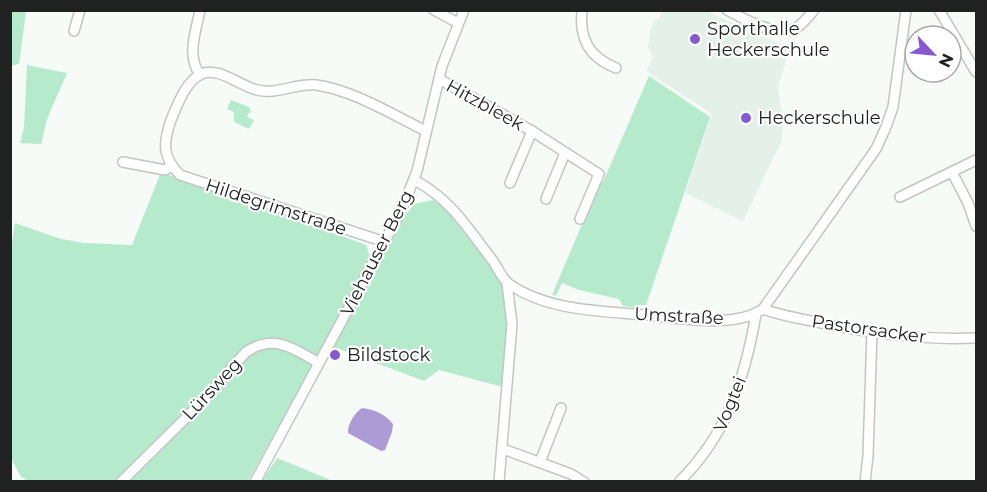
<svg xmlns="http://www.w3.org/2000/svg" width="987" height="492" viewBox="0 0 987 492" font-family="Montserrat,sans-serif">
  <rect width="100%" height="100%" fill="#f6fbf8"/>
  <!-- built -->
  <path fill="#e4f1e9" d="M663 10 707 11 763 37 790 47 778 87 783 123 782 140 743 221 685 193 712 114 646 71 653 57 648 47 650 31 655 19 658 20Z"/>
  <!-- green -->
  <g fill="#b6eacc">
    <path d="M11 10 26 11 19 64 11 66Z"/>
    <path d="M27 65 67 73 47 119 41 144 20 143 24 128Z"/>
    <path d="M649 76 710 117 646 305H639L637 308 623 306 619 299 579 290 562 283 556 296 552 295 600 182H603Z"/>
    <path d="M231 100 249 107 251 112 248 114 247 117 254 120 249 129 234 122V112L227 109Z"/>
    <path d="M161 172 250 202 366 245 371 260 248 481H29L21 477 11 458 10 256 15 223 61 239 84 243 132 245Z"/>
    <path d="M433 200 444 207 503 282 508 324 503 387 439 370 424 381 334 347 396 228 414 204Z"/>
    <path d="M277 458 333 481H262Z"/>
  </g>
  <!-- water -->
  <path fill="#ac9bd5" d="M362 408C375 410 384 413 393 424L392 432 385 450 381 451 348 433C347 425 355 412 362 408Z"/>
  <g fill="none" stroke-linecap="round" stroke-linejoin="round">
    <defs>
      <g id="street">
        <path d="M434 10 458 23"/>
        <path d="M582 10C579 39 589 57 616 68"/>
        <path d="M727 10C744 19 777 38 796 28 803 24 809 16 814 10"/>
        <path d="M939 10 976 72"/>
        <path d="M74 31 80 10"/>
        <path d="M200 75C186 55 196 32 200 10"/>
        <path d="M439 79 532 131 599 174 580 219"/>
        <path d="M123 162 165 170 171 166"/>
        <path d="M952 172 968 203 976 226"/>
        <path d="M414 180C450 198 469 230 493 261 498 268 502 279 509 284 547 311 602 311 646 315 680 318 734 329 763 309L876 149 886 127 893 107 906 10"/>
        <path d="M510 183 532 131"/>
        <path d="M900 197 976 160"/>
        <path d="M546 199 565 153"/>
        <path d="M385 242 180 175C162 157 163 143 171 120 177 106 185 82 201 74 218 66 240 86 257 90 277 95 296 83 316 85 353 90 393 115 426 131"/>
        <path d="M763 309C782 316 802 319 821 323 872 334 924 340 976 338"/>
        <path d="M503 449 571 474 584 482"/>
        <path d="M540 462 561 408"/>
        <path d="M121 482 198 406 246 352C274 333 294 349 319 363"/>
        <path d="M255 482 401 211 417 171 442 66 464 10"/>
        <path d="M499 482 512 324 507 283"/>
        <path d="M679 482C727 435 745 378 756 314"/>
        <path d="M865 482 868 456 872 332"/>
      </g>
    </defs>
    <!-- street casing -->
    <use href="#street" stroke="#c1c6c3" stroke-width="12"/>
    <!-- street -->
    <use href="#street" stroke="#fff" stroke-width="9"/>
  </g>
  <!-- markers -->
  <g fill="#8659d2" stroke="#fff" stroke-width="2">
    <circle cx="695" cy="39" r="6"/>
    <circle cx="746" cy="118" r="6"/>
    <circle cx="335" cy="355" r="6"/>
  </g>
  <g text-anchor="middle" stroke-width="4.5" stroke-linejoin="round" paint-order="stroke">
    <!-- poi labels -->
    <g font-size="18" fill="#202221" stroke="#fff" text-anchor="start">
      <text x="707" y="35">Sporthalle<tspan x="707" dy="21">Heckerschule</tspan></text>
      <text x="758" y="124">Heckerschule</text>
      <text x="347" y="361">Bildstock</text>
    </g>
    <!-- street labels -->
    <g font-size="18" fill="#202221" stroke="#fff">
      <text transform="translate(485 105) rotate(29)" y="6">Hitzbleek</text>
      <text transform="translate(276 207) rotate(18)" y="6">Hildegrimstraße</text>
      <text transform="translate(377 253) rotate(-63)" y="6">Viehauser Berg</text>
      <text transform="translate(679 316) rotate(3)" y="6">Umstraße</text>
      <text transform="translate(869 329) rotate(8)" y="6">Pastorsacker</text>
      <text transform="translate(212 389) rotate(-47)" y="6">Lürsweg</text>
      <text transform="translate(730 404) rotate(-68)" y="6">Vogtei</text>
    </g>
  </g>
  <!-- border -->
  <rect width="987" height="492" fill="none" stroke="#202221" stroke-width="24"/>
  <!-- north arrow -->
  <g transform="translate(933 54) rotate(116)"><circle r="28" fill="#ffffff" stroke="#a6a7a6" stroke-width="1.5"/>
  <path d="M0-4.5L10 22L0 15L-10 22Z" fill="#8659d2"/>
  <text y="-9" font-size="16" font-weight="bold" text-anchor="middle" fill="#202221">N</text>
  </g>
</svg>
